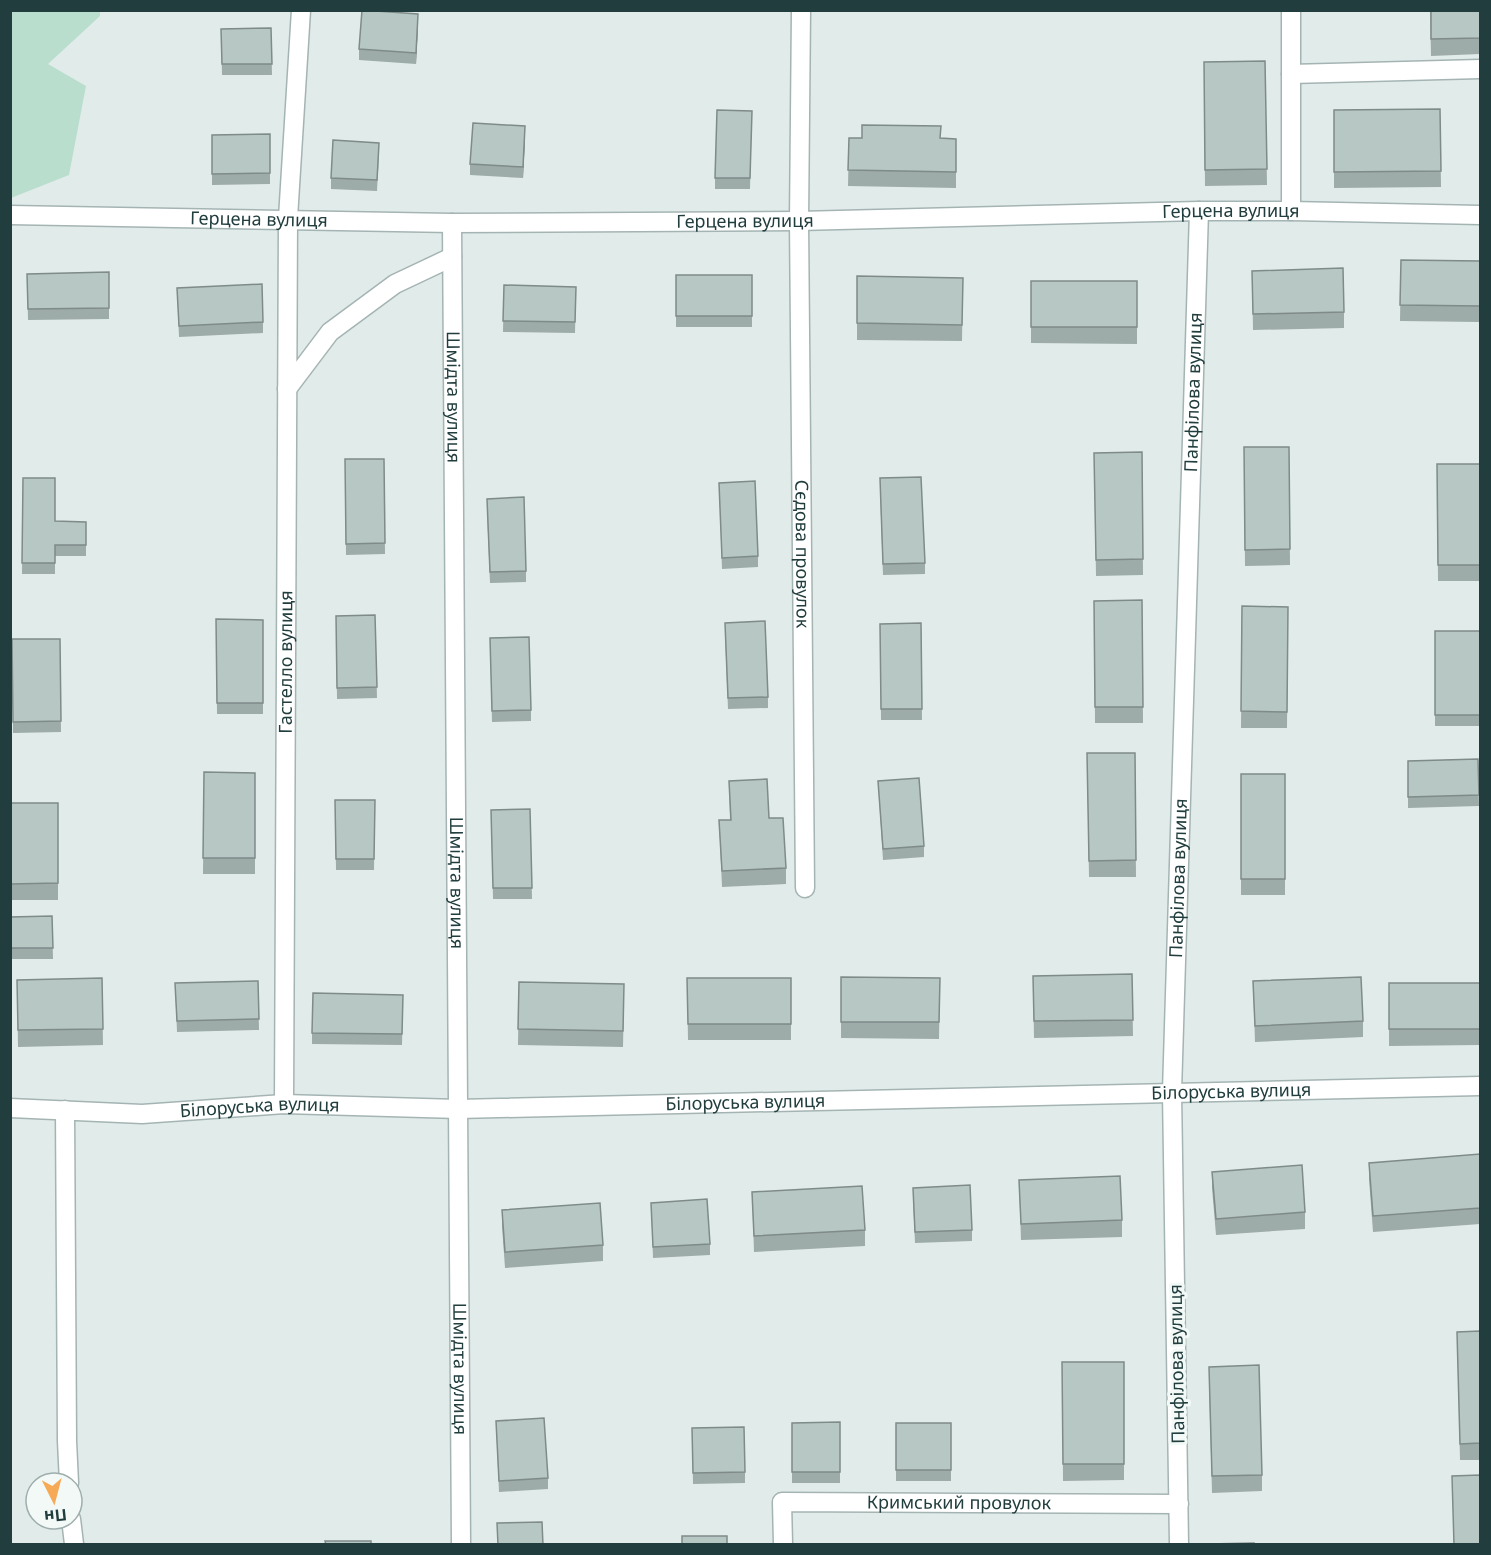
<svg xmlns="http://www.w3.org/2000/svg" width="1491" height="1555" viewBox="0 0 1491 1555" font-family="'Noto Sans',sans-serif">
  <rect width="100%" height="100%" fill="#e1ecea"/>
  <!-- green -->
  <path fill="#b9dece" d="M11 10 100 11V16L48 64 86 86 69 175 11 198Z"/>
  <g fill="none" stroke-linecap="round" stroke-linejoin="round">
    <defs>
      <g id="minor">
        <path id="s1" d="M801 10 799 221 805 888"/>
        <path d="M1291 10V211"/>
        <path d="M1291 74 1480 69"/>
        <path id="s2" d="M10 215 452 223 799 221 1199 211H1291L1480 215"/>
        <path id="s3" d="M452 223 461 1544"/>
        <path d="M287 389 330 332 395 284 452 257"/>
        <path id="s4" d="M284 1104 288 218 301 10"/>
        <path id="s5" d="M10 1108 142 1114 284 1104 458 1109 1480 1086"/>
        <path d="M65 1110 67 1441 69 1483"/>
        <path d="M71 1519 74 1544"/>
        <path id="s6" d="M783 1544 782 1502 1179 1504"/>
        <path id="s7" d="M1179 1544 1172 1092 1199 211"/>
      </g>
    </defs>
    <!-- minor casing -->
    <use href="#minor" stroke="#a4b4b3" stroke-width="21"/>
    <!-- minor -->
    <use href="#minor" stroke="#fff" stroke-width="18"/>
  </g>
  <!-- wall -->
  <g fill="#9daba9">
    <rect x="1202" y="10" width="66" height="2"/>
    <path d="M1430 10H1480V54L1431 56Z"/>
    <path d="M418 25 416 64 359 60V49Z"/>
    <path d="M271 28 272 75H222L221 29Z"/>
    <path d="M1265 61 1267 185 1205 186 1204 62Z"/>
    <path d="M1440 109 1441 187 1334 188V110Z"/>
    <path d="M752 111 750 189H715V178Z"/>
    <path d="M270 134V184L212 185V135Z"/>
    <path d="M525 138 523 178 470 175V164Z"/>
    <path d="M849 138 956 139V188L848 186Z"/>
    <path d="M379 154 377 191 331 189V178Z"/>
    <path d="M1401 260 1480 261V322L1400 321Z"/>
    <path d="M1252 271 1344 312V328L1253 330Z"/>
    <path d="M109 272V319L28 320 27 274Z"/>
    <rect x="676" y="275" width="76" height="52"/>
    <path d="M857 276 963 278 962 341 857 340Z"/>
    <path d="M1031 281H1137V344L1031 343Z"/>
    <path d="M504 285 576 287 575 333 503 332Z"/>
    <path d="M177 288 263 322V333L179 337Z"/>
    <path d="M1244 447H1289L1290 565 1245 566Z"/>
    <path d="M1142 452 1143 575 1096 576 1094 453Z"/>
    <path d="M345 459H384L385 554 346 555Z"/>
    <path d="M1437 464H1480V581H1438Z"/>
    <path d="M23 478 55 521 86 522V556H55V574H22Z"/>
    <path d="M719 483 758 556V567L722 569Z"/>
    <path d="M880 489 925 563V574L883 575Z"/>
    <path d="M487 510 526 571V582L490 583Z"/>
    <path d="M1142 600 1143 723H1095L1094 601Z"/>
    <path d="M1242 606 1288 607 1287 728H1241Z"/>
    <path d="M375 615 377 698 337 699 336 616Z"/>
    <path d="M216 619 263 620V714H217Z"/>
    <path d="M921 623 922 720H881L880 624Z"/>
    <rect x="1435" y="631" width="45" height="95"/>
    <path d="M725 634 768 697V708L728 709Z"/>
    <path d="M490 638 531 710V721L492 722Z"/>
    <path d="M12 639H60L61 732 13 733Z"/>
    <path d="M1087 753H1135L1136 877H1089Z"/>
    <path d="M1478 759 1479 806 1408 808V761Z"/>
    <path d="M204 772 255 773V874H203Z"/>
    <rect x="1241" y="774" width="44" height="121"/>
    <path d="M729 781 769 818 786 868V884L722 887 719 820H730Z"/>
    <path d="M878 781 924 846V857L883 860Z"/>
    <path d="M335 800H375L374 870H336Z"/>
    <rect x="10" y="803" width="48" height="97"/>
    <path d="M530 809 532 899H493L491 810Z"/>
    <path d="M52 916 53 959H10V917Z"/>
    <path d="M1132 974 1133 1036 1034 1038 1033 976Z"/>
    <path d="M841 977 940 978 939 1039 841 1038Z"/>
    <path d="M102 978 103 1045 18 1047 17 980Z"/>
    <path d="M687 978H791V1040H688Z"/>
    <path d="M258 981 259 1030 177 1032 175 983Z"/>
    <path d="M1253 981 1363 1021V1037L1255 1042Z"/>
    <path d="M519 982 624 1000 623 1047 518 1045Z"/>
    <path d="M1389 983H1480V1045L1389 1046Z"/>
    <path d="M403 995 402 1045 312 1044V1033Z"/>
    <path d="M1480 1154V1224L1373 1232 1369 1179V1163Z"/>
    <path d="M1212 1172 1305 1212V1229L1216 1235 1212 1188Z"/>
    <path d="M1019 1180 1122 1220V1237L1021 1240Z"/>
    <path d="M752 1192 865 1230V1246L754 1252Z"/>
    <path d="M913 1199 972 1230V1241L915 1243Z"/>
    <path d="M651 1203 710 1244V1255L653 1258Z"/>
    <path d="M502 1210 603 1245V1261L505 1268 502 1226Z"/>
    <path d="M1480 1331V1460H1460L1457 1332Z"/>
    <path d="M1062 1362H1124V1480L1063 1481Z"/>
    <path d="M1209 1383 1262 1475V1491L1212 1493Z"/>
    <path d="M496 1421 548 1478V1489L499 1492Z"/>
    <path d="M840 1422V1483H792V1423Z"/>
    <rect x="896" y="1423" width="55" height="58"/>
    <path d="M692 1428 745 1472V1483L693 1484Z"/>
  </g>
  <!-- shaded-wall -->
  <g fill="#7f8b89">
    <path d="M418 14V25L416 64V53Z"/>
    <path d="M525 126V138L523 178V167Z"/>
  </g>
  <!-- building -->
  <g fill="#b6c7c4" stroke="#7f8b89" stroke-width="1.5">
    <path d="M362 10 418 14 416 53 359 49Z"/>
    <path d="M1431 10H1480V38L1431 39Z"/>
    <path d="M271 28 272 64H222L221 29Z"/>
    <path d="M1265 61 1267 169 1205 170 1204 62Z"/>
    <path d="M1440 109 1441 171 1334 172V110Z"/>
    <path d="M717 110 752 111 750 178H715Z"/>
    <path d="M473 123 525 126 523 167 470 164Z"/>
    <path d="M862 125 941 126 940 138 956 139V172L848 170 849 138H862Z"/>
    <path d="M270 134V173L212 174V135Z"/>
    <path d="M333 140 379 143 377 180 331 178Z"/>
    <path d="M1401 260 1480 261V306L1400 305Z"/>
    <path d="M1343 268 1344 312 1253 314 1252 271Z"/>
    <path d="M109 272V308L28 309 27 274Z"/>
    <rect x="676" y="275" width="76" height="41"/>
    <path d="M857 276 963 278 962 325 857 323Z"/>
    <rect x="1031" y="281" width="106" height="46"/>
    <path d="M262 284 263 322 179 326 177 288Z"/>
    <path d="M504 285 576 287 575 322 503 321Z"/>
    <path d="M1244 447H1289L1290 549 1245 550Z"/>
    <path d="M1142 452 1143 559 1096 560 1094 453Z"/>
    <path d="M345 459H384L385 543 346 544Z"/>
    <path d="M1437 464H1480V565H1438Z"/>
    <path d="M921 477 925 563 883 564 880 478Z"/>
    <path d="M23 478H55V521L86 522V545H55V563H22Z"/>
    <path d="M755 481 758 556 722 558 719 483Z"/>
    <path d="M524 497 526 571 490 572 487 499Z"/>
    <path d="M1142 600 1143 707H1095L1094 601Z"/>
    <path d="M1242 606 1288 607 1287 712 1241 711Z"/>
    <path d="M375 615 377 687 337 688 336 616Z"/>
    <path d="M216 619 263 620V703H217Z"/>
    <path d="M765 621 768 697 728 698 725 623Z"/>
    <path d="M921 623 922 709H881L880 624Z"/>
    <rect x="1435" y="631" width="45" height="84"/>
    <path d="M529 637 531 710 492 711 490 638Z"/>
    <path d="M12 639H60L61 721 13 722Z"/>
    <path d="M1087 753H1135L1136 860 1089 861Z"/>
    <path d="M1478 759 1479 795 1408 797V761Z"/>
    <path d="M204 772 255 773V858H203Z"/>
    <rect x="1241" y="774" width="44" height="105"/>
    <path d="M919 778 924 846 883 849 878 781Z"/>
    <path d="M767 779 769 818H783L786 868 722 871 719 820H731L729 781Z"/>
    <path d="M335 800H375L374 859H336Z"/>
    <path d="M10 803H58V883L10 884Z"/>
    <path d="M530 809 532 888H493L491 810Z"/>
    <path d="M52 916 53 948H10V917Z"/>
    <path d="M1132 974 1133 1020 1034 1021 1033 976Z"/>
    <path d="M841 977 940 978 939 1022H841Z"/>
    <path d="M1361 977 1363 1021 1255 1026 1253 981Z"/>
    <path d="M102 978 103 1029 18 1030 17 980Z"/>
    <path d="M687 978H791V1024H688Z"/>
    <path d="M258 981 259 1019 177 1021 175 983Z"/>
    <path d="M519 982 624 984 623 1031 518 1029Z"/>
    <rect x="1389" y="983" width="91" height="46"/>
    <path d="M313 993 403 995 402 1034 312 1033Z"/>
    <path d="M1480 1154V1208L1373 1216 1369 1163Z"/>
    <path d="M1302 1165 1305 1212 1216 1219 1212 1172Z"/>
    <path d="M1120 1176 1122 1220 1021 1224 1019 1180Z"/>
    <path d="M970 1185 972 1230 915 1232 913 1188Z"/>
    <path d="M862 1186 865 1230 754 1236 752 1192Z"/>
    <path d="M707 1199 710 1244 653 1247 651 1203Z"/>
    <path d="M600 1203 603 1245 505 1252 502 1210Z"/>
    <path d="M1480 1331V1443L1460 1444 1457 1332Z"/>
    <path d="M1062 1362H1124V1464H1063Z"/>
    <path d="M1259 1365 1262 1475 1212 1476 1209 1367Z"/>
    <path d="M544 1418 548 1478 499 1481 496 1421Z"/>
    <path d="M840 1422V1472H792V1423Z"/>
    <rect x="896" y="1423" width="55" height="47"/>
    <path d="M744 1427 745 1472 693 1473 692 1428Z"/>
    <path d="M1480 1475V1545H1454L1452 1476Z"/>
    <path d="M542 1522 543 1545H498L497 1523Z"/>
    <rect x="682" y="1536" width="45" height="9"/>
    <path d="M325 1541H371V1545H326Z"/>
    <path d="M1254 1543V1545H1208V1544Z"/>
  </g>
  <g text-anchor="middle" stroke-width="6" stroke-linejoin="round" paint-order="stroke">
    <!-- street labels -->
    <g font-size="18" fill="#213d3d" stroke="#f2f9f7">
      <text dy="6" stroke="none"><textPath href="#s2" startOffset="1221">Герцена вулиця</textPath></text>
      <text dy="6" stroke="none"><textPath href="#s2" startOffset="249">Герцена вулиця</textPath></text>
      <text dy="6" stroke="none"><textPath href="#s2" startOffset="735">Герцена вулиця</textPath></text>
      <text dy="6" stroke="none"><textPath href="#s7" startOffset="1152">Панфілова вулиця</textPath></text>
      <text dy="6" stroke="none"><textPath href="#s3" startOffset="174">Шмідта вулиця</textPath></text>
      <text dy="6" stroke="none"><textPath href="#s1" startOffset="544">Сєдова провулок</textPath></text>
      <text dy="6" stroke="none"><textPath href="#s4" startOffset="442">Гастелло вулиця</textPath></text>
      <text dy="6" stroke="none"><textPath href="#s7" startOffset="666">Панфілова вулиця</textPath></text>
      <text dy="6" stroke="none"><textPath href="#s3" startOffset="660">Шмідта вулиця</textPath></text>
      <text dy="6" stroke="none"><textPath href="#s5" startOffset="1222">Білоруська вулиця</textPath></text>
      <text dy="6" stroke="none"><textPath href="#s5" startOffset="736">Білоруська вулиця</textPath></text>
      <text dy="6" stroke="none"><textPath href="#s5" startOffset="250">Білоруська вулиця</textPath></text>
      <text transform="translate(1177 1364) rotate(-91)" y="6">Панфілова вулиця</text>
      <text dy="6" stroke="none"><textPath href="#s3" startOffset="1146">Шмідта вулиця</textPath></text>
      <text dy="6" stroke="none"><textPath href="#s6" startOffset="219">Кримський провулок</textPath></text>
    </g>
  </g>
  <!-- border -->
  <rect width="1491" height="1555" fill="none" stroke="#213d3d" stroke-width="24"/>
  <!-- north arrow -->
  <g transform="translate(54 1501) rotate(174)"><circle r="28" fill="#f2f9f7" stroke="#9eaead" stroke-width="1.5"/>
  <path d="M0-4.5L10 22L0 15L-10 22Z" fill="#f6aa55"/>
  <text y="-9" font-size="16" font-weight="bold" text-anchor="middle" fill="#213d3d">Пн</text>
  </g>
</svg>
